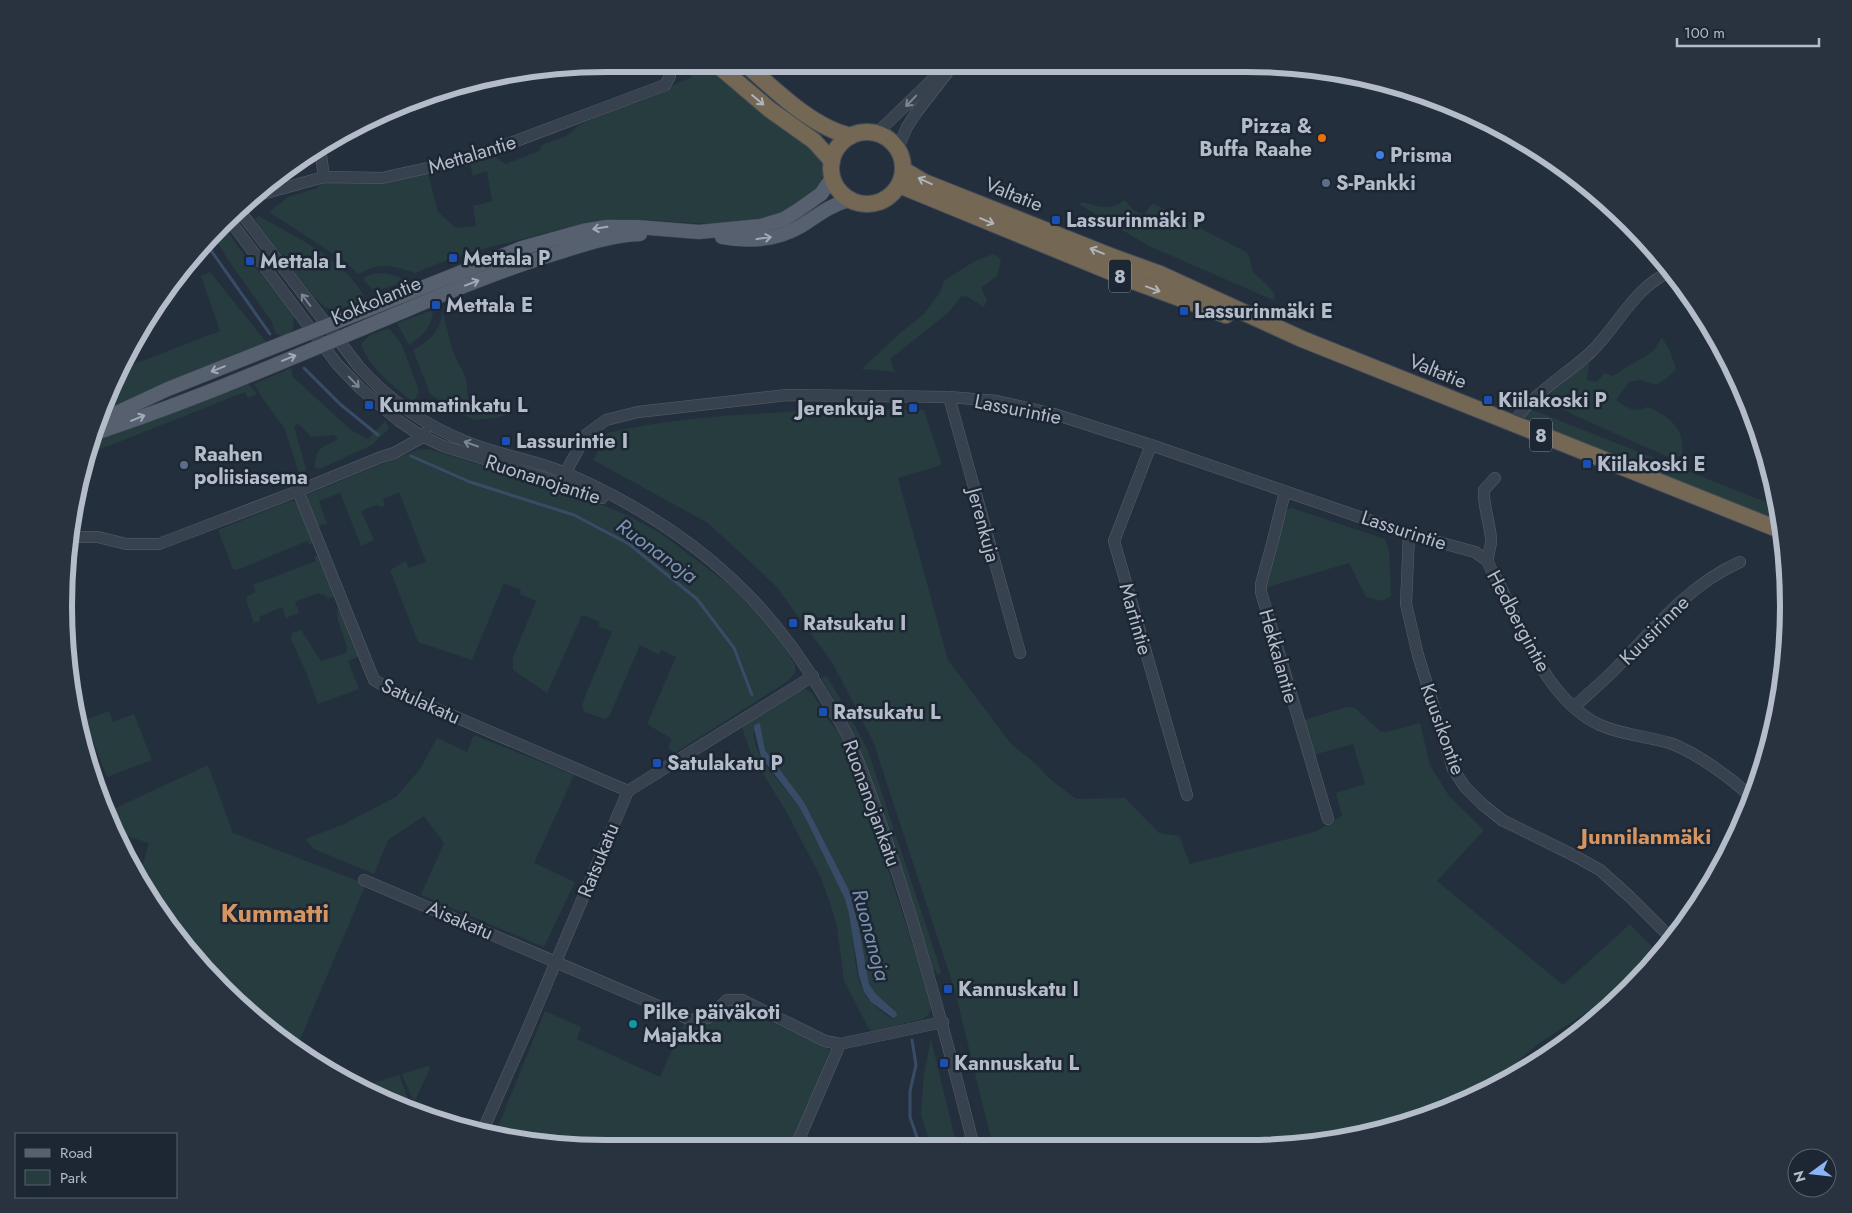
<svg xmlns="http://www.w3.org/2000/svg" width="1852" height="1213" viewBox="0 0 1852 1213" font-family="Jost,sans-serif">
  <rect width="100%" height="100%" fill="#242f3e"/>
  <!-- green -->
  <g fill="#263c3f" fill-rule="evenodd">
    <path d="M686 68H713C726 80 739 93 753 103 770 117 815 143 821 162 827 177 818 189 807 197 750 239 687 219 623 219 607 220 590 223 574 226 557 229 540 235 523 239 483 248 452 257 415 273 393 265 379 262 358 274L346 262 269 212 288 197 317 188 323 180 428 173 438 212 456 228 476 226 473 206 492 201 487 171 473 176 470 164 493 156 506 164 539 151 542 145 568 135 579 125 692 77Z"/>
    <path d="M1125 200 1133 210 1144 215 1151 205 1154 204 1246 252C1251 257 1250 264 1253 271 1259 280 1270 284 1275 296L1273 300 1149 246 1079 204 1082 202C1100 207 1109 211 1125 200Z"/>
    <path d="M259 216C295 237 342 257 363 295L360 302 335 311 325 307 314 297 259 226 255 219Z"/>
    <path d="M229 233 238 247 256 269 265 276 290 307 294 318 293 330 283 337 275 333 272 322 227 258 216 240 217 236Z"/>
    <path d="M993 254 1001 259 997 276 981 288 987 300 984 307 968 297 961 296 949 312 890 359 895 372 862 369 900 333 924 314 939 294 945 280 975 261Z"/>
    <path d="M210 272 267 343 102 411 121 369 220 331 201 276Z"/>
    <path d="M384 273 397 276 405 282 375 291 364 281 365 277 372 274Z"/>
    <path d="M433 310C432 328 423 335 409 345L397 323Z"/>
    <path d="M443 313 453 352 466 378 468 399 476 405 509 414 496 418 474 420 451 408 430 394 413 350C430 340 438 334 443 313Z"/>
    <path d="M389 328 402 345 419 391 416 398 411 401C392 384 370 369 361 344L370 335Z"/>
    <path d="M1662 337 1670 351 1676 369 1666 379 1656 385 1641 380 1629 382 1616 400C1626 408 1634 413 1647 407 1670 416 1686 429 1682 456L1668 457 1578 417 1544 399C1559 387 1572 372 1589 363L1587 380 1596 382 1605 373 1613 376 1631 364 1643 358 1654 350Z"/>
    <path d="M291 368 293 377 351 430 368 439 385 421 389 428 372 445 320 469 315 468C315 447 322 448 338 439L334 435 311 437 298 423 294 427 306 469 305 475 299 473 285 429 263 399 254 384Z"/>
    <path d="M249 384 257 394 248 398 245 392 88 454 91 440Z"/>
    <path d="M1530 409 1776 506 1779 520 1533 423 1525 417V414Z"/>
    <path d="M815 410H924L942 465 898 478 948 660 1011 744 1035 763 1050 779 1076 799 1125 798 1159 833 1179 836 1190 864 1315 832 1342 816 1336 793 1365 784 1353 744 1310 756 1304 720 1347 707 1355 708 1380 731 1386 732 1420 723 1430 765 1449 796 1484 830 1437 881 1563 985 1630 924 1652 947 1624 982 1629 987 1604 1011 1597 1006 1542 1041 1499 1077 1501 1084 1486 1093 1386 1131 1281 1148 993 1147 955 991 873 741 832 662 775 585 708 523 593 460 607 433C675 417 745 415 815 410Z"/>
    <path d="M428 449 570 492 627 515 660 533 727 583 758 614 781 643 795 664V673L788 681 675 753 668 748 672 739 647 724 676 657 661 650 659 655 640 645 609 717 605 719 584 712 582 706 584 699 612 632 598 626 600 622 582 615 547 693 513 670V657L536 601 520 594 521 590 504 583 472 660 418 642 390 570 406 561 409 568 426 562 399 492 383 499 385 506 381 507 376 505 361 511 374 540 361 546 340 493 319 501 327 524 317 526 306 495 417 450Z"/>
    <path d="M294 501 300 504 315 542 310 545 307 541 237 570 233 569 218 530 288 502Z"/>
    <path d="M1292 508 1385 539 1389 551 1391 596 1382 601 1366 597 1349 563 1261 589 1283 511Z"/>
    <path d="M320 555 335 596 328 599 326 596 318 593 295 602 299 613 286 618 282 607 259 617 260 621 254 623 246 600 247 596 256 592 253 585 316 561 314 557Z"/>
    <path d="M337 608 343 613 360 656 348 661 359 689 318 704 308 677 291 639 292 633 301 630 321 661 346 653 347 647 338 620Z"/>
    <path d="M825 676 827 677 847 710 868 751 938 962 941 973 938 975 931 965 861 754 842 713 821 678Z"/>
    <path d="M806 689 812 693 829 721 839 732 853 763 932 1003 930 1013 923 1019 872 1031 869 1029 844 981 837 927 832 909 821 878 786 811 752 756 742 728 743 725 800 690ZM754 726 768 755 804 802 849 890 869 984 876 994 896 1012 892 1019C885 1014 877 1008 871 1002 852 983 855 940 850 914 846 897 837 881 829 865 820 846 811 826 799 807 784 784 749 757 754 726Z"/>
    <path d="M109 711 113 722 134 714 152 760 107 777 85 720Z"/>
    <path d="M474 735 574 775 534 863 575 882 544 947 421 895 444 843 424 816 388 840 374 874 314 849 305 839 342 825 396 797 420 769 437 738 467 752Z"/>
    <path d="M208 765 233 833 366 884 296 1049 249 1015 155 908 139 878 149 843 114 832 105 813Z"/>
    <path d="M735 1005 830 1050 791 1146 536 1145 495 1134 545 1011 581 1027 577 1039 660 1077 685 1021C705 1030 720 1016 735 1005Z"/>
    <path d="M931 1039 957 1147 931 1146 921 1115 924 1073Z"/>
    <path d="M307 1056 374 1083 399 1075 413 1112C375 1102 339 1079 307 1056Z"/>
    <path d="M427 1066 430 1068 415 1101 412 1098 402 1074Z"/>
  </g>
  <!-- water -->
  <path fill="#394c67" d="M758 723 760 724 765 750 804 802 849 890 859 928 869 984 876 994 896 1012 897 1016 893 1018 871 1002 864 992 859 976 849 914 845 899 807 821 798 805 761 757 754 729V726Z"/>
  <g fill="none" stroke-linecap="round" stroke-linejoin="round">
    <!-- stream -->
    <g stroke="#394c67" stroke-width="3">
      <path d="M205 242 270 334"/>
      <path d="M304 368 340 404 378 435"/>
      <path d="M411 456 470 482 574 515 629 544 697 599 734 648 752 695"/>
      <path d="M912 1040 916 1065 910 1091V1117L920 1146"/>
    </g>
    <defs>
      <g id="minor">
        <path d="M877 133 935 77 951 68"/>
        <path d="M320 148 324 177"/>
        <path d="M898 148 907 127 916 113 947 73"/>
        <path d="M255 196 324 177 382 178 468 159 665 85 670 76 669 68"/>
        <path d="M239 210 359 367C389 400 426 426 467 442 494 453 522 458 549 467 571 474 592 485 612 495 706 545 772 606 825 698 833 711 843 725 849 739 868 783 883 829 898 875 927 965 951 1055 974 1147"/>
        <path d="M228 218 337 364 360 388 399 421 420 435 443 446 561 483 602 498"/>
        <path d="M949 397 1020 653"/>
        <path d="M1514 424C1525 399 1567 374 1589 354 1617 328 1634 286 1672 271"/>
        <path d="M1151 445 1114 541 1187 795"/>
        <path d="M1495 478 1484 490C1483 506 1490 523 1491 539 1492 546 1487 554 1488 561 1489 569 1497 578 1500 585 1521 632 1550 702 1600 725 1622 735 1647 736 1670 743 1695 752 1733 779 1752 798"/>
        <path d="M561 483 570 464 587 434 606 420 638 412 787 395 949 397 997 401 1054 414 1151 445 1409 534 1475 552 1488 561"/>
        <path d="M298 491 374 680 388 688 628 791"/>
        <path d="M1285 492 1272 544 1261 584V592L1328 819"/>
        <path d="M1409 534 1406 604 1418 655 1453 769 1465 787 1482 804 1502 820 1573 855 1600 870 1630 897 1672 939"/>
        <path d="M72 537H98L126 544H159L298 491 381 457 394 453 423 437 425 433"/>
        <path d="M1574 707C1589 693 1605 680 1619 665 1655 627 1690 584 1740 562"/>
        <path d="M364 880 691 1020 708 1018 727 1000H742L825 1041 840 1044"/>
        <path d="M483 1130 528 1028 628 791 813 676"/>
        <path d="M796 1146 840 1044 943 1022"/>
      </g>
      <g id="major">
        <path d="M722 237C749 242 777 240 801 226 817 216 830 205 849 200"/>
        <path d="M97 422 168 389 522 248 583 231 607 227H637L699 232 761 226 784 219 797 211 821 194 832 178"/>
        <path d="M92 434C199 399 303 353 406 310 458 288 509 267 563 251 588 243 613 235 640 234"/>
      </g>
      <g id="highway">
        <path d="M721 68 769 109 814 141 832 161"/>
        <path d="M750 68C778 93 814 128 851 136"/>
        <circle cx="867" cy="168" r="36"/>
        <path d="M904 170 924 182 1113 257 1160 274 1302 339 1780 530"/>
        <path d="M899 185 1133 281 1226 315"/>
      </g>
    </defs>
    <!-- minor casing -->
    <use href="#minor" stroke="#565f6c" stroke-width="12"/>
    <!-- major casing -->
    <use href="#major" stroke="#414a57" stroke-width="15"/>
    <!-- highway casing -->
    <use href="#highway" stroke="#434c59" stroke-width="18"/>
    <!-- minor -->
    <use href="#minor" stroke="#38414e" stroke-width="11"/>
    <!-- major -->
    <use href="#major" stroke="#56606e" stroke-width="14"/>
    <!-- highway -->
    <use href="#highway" stroke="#746855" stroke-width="16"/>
  </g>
  <!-- one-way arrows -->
  <defs><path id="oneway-shaft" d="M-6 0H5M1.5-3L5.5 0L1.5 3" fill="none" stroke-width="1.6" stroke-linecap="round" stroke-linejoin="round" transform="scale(1.25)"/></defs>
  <g stroke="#aeb4bd">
    <use href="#oneway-shaft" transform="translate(758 100) rotate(40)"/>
    <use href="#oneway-shaft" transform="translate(925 181) rotate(-155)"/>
    <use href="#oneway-shaft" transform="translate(987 221) rotate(22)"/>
    <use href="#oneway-shaft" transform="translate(1097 251) rotate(-158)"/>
    <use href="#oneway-shaft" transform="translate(1153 289) rotate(20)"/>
  </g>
  <g stroke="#7c8592">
    <use href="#oneway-shaft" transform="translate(911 101) rotate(134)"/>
    <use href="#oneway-shaft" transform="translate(306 300) rotate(-127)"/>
    <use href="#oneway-shaft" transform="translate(354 382) rotate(46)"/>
    <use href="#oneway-shaft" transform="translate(471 444) rotate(-161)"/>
  </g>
  <g stroke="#a1aab7">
    <use href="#oneway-shaft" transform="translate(600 228) rotate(171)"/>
    <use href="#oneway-shaft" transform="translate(764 238) rotate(-8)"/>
    <use href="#oneway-shaft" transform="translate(472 283) rotate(-21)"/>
    <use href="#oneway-shaft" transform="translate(289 358) rotate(-22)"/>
    <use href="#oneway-shaft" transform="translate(218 369) rotate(158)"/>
    <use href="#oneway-shaft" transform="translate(138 418) rotate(-22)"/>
  </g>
  <!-- markers -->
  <circle fill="#e8710a" stroke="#1d2633" stroke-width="2" cx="1322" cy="138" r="5"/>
  <circle fill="#3f7fe0" stroke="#1d2633" stroke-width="2" cx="1380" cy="155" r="5"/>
  <g fill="#5c6f8a" stroke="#1d2633" stroke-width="2">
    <circle cx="1326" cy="183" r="5"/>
    <circle cx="184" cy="465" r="5"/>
  </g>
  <g fill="#1a4fb4" stroke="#1d2633" stroke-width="2">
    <rect x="1051" y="215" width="10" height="10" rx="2.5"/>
    <rect x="448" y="253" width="10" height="10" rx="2.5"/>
    <rect x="245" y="256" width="10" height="10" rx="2.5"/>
    <rect x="431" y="300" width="10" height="10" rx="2.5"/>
    <rect x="1179" y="306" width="10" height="10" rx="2.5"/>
    <rect x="1483" y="395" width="10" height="10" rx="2.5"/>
    <rect x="364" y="400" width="10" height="10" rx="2.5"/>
    <rect x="908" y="403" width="10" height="10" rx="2.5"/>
    <rect x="501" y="436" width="10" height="10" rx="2.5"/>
    <rect x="1582" y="459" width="10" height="10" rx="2.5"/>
    <rect x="788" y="618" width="10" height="10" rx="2.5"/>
    <rect x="818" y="707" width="10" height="10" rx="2.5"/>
    <rect x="652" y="758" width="10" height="10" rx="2.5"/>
    <rect x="943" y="984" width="10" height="10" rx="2.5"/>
    <rect x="939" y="1058" width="10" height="10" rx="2.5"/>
  </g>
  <circle fill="#0f9aa8" stroke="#1d2633" stroke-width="2" cx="633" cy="1024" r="5"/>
  <g text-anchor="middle" stroke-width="5" stroke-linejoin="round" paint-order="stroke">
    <!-- shield labels -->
    <g fill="#1d2633" stroke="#878f9c" stroke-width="1">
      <rect x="1109" y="259.5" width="22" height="33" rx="4"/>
      <rect x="1530" y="418.5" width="22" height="33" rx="4"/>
    </g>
    <g font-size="19" font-weight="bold" fill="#b4bcc9">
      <text x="1120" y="283">8</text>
      <text x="1541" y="442">8</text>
    </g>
    <!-- poi labels -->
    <g font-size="20" font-weight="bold" fill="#b4bcc9" stroke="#1d2633" text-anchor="start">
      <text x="1312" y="133" text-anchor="end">Pizza &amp;<tspan x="1312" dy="23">Buffa Raahe</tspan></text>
      <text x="1390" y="162">Prisma</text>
      <text x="1336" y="190">S-Pankki</text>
      <text x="1066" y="227">Lassurinmäki P</text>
      <text x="463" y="265">Mettala P</text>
      <text x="260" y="268">Mettala L</text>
      <text x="446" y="312">Mettala E</text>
      <text x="1194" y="318">Lassurinmäki E</text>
      <text x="1498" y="407">Kiilakoski P</text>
      <text x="379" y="412">Kummatinkatu L</text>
      <text x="903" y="415" text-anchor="end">Jerenkuja E</text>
      <text x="516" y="448">Lassurintie I</text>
      <text x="194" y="461">Raahen<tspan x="194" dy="23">poliisiasema</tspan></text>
      <text x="1597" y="471">Kiilakoski E</text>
      <text x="803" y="630">Ratsukatu I</text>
      <text x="833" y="719">Ratsukatu L</text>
      <text x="667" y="770">Satulakatu P</text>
      <text x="958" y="996">Kannuskatu I</text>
      <text x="643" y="1019">Pilke päiväkoti<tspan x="643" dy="23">Majakka</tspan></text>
      <text x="954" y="1070">Kannuskatu L</text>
    </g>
    <!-- street labels -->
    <g font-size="20" fill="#b4bcc9" stroke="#1d2633">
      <text transform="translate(472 154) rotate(-17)" y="7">Mettalantie</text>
      <text transform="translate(1014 194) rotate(22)" y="7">Valtatie</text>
      <text transform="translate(376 300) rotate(-23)" y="7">Kokkolantie</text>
      <text transform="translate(1438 371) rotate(22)" y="7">Valtatie</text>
      <text transform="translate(1018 409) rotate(11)" y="7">Lassurintie</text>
      <text transform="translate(543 479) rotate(18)" y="7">Ruonanojantie</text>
      <text transform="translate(984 525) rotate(75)" y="7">Jerenkuja</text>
      <text transform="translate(1404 530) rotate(18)" y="7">Lassurintie</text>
      <text transform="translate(1136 619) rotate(74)" y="7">Martintie</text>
      <text transform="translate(1519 621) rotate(62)" y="7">Hedbergintie</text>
      <text transform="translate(1654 630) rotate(-45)" y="7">Kuusirinne</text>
      <text transform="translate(1279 656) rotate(74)" y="7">Hekkalantie</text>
      <text transform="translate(421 701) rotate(24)" y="7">Satulakatu</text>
      <text transform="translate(1443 729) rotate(70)" y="7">Kuusikontie</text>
      <text transform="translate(872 803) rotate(70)" y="7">Ruonanojankatu</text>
      <text transform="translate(598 860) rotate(-68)" y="7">Ratsukatu</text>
      <text transform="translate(460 920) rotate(23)" y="7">Aisakatu</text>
    </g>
    <!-- water labels -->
    <g font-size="21" font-style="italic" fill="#7c92b1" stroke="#1d2633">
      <text transform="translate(657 551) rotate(36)" y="7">Ruonanoja</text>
      <text transform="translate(871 935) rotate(75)" y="7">Ruonanoja</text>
    </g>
    <!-- quarter labels -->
    <g font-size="22" font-weight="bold" fill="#d59563" stroke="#1d2633">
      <text x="1646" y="844">Junnilanmäki</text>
    </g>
    <!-- district labels -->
    <g font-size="25" font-weight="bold" fill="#d59563" stroke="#1d2633">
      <text x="275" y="922">Kummatti</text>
    </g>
  </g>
  <!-- crop -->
  <path d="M0 0H1852V1213H0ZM606 72H1246A534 534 0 0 1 1780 606V606A534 534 0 0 1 1246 1140H606A534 534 0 0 1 72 606V606A534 534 0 0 1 606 72Z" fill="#29323f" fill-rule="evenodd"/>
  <path fill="none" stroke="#b4bcc9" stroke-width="6" d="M606 72H1246A534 534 0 0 1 1780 606V606A534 534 0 0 1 1246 1140H606A534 534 0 0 1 72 606V606A534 534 0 0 1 606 72Z"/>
  <!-- legend -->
  <rect x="15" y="1133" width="162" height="65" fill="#1d2633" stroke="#59626f"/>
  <rect x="25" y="1149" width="25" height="8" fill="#56606e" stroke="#59626f"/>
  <text x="60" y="1158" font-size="15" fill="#b4bcc9">Road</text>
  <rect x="25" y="1170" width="25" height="15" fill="#263c3f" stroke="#59626f"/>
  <text x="60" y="1183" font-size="15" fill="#b4bcc9">Park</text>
  <!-- north arrow -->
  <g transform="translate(1812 1173) rotate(255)"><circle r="24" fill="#1d2633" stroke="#59626f"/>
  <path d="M0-4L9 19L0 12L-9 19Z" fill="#8ab4f8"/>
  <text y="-8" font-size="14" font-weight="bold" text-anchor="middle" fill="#b4bcc9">N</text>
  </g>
  <!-- scale -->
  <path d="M1677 38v8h142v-8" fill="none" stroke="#b4bcc9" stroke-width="2.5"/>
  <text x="1684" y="38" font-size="15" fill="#b4bcc9" stroke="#1d2633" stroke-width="4" paint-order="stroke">100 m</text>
</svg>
